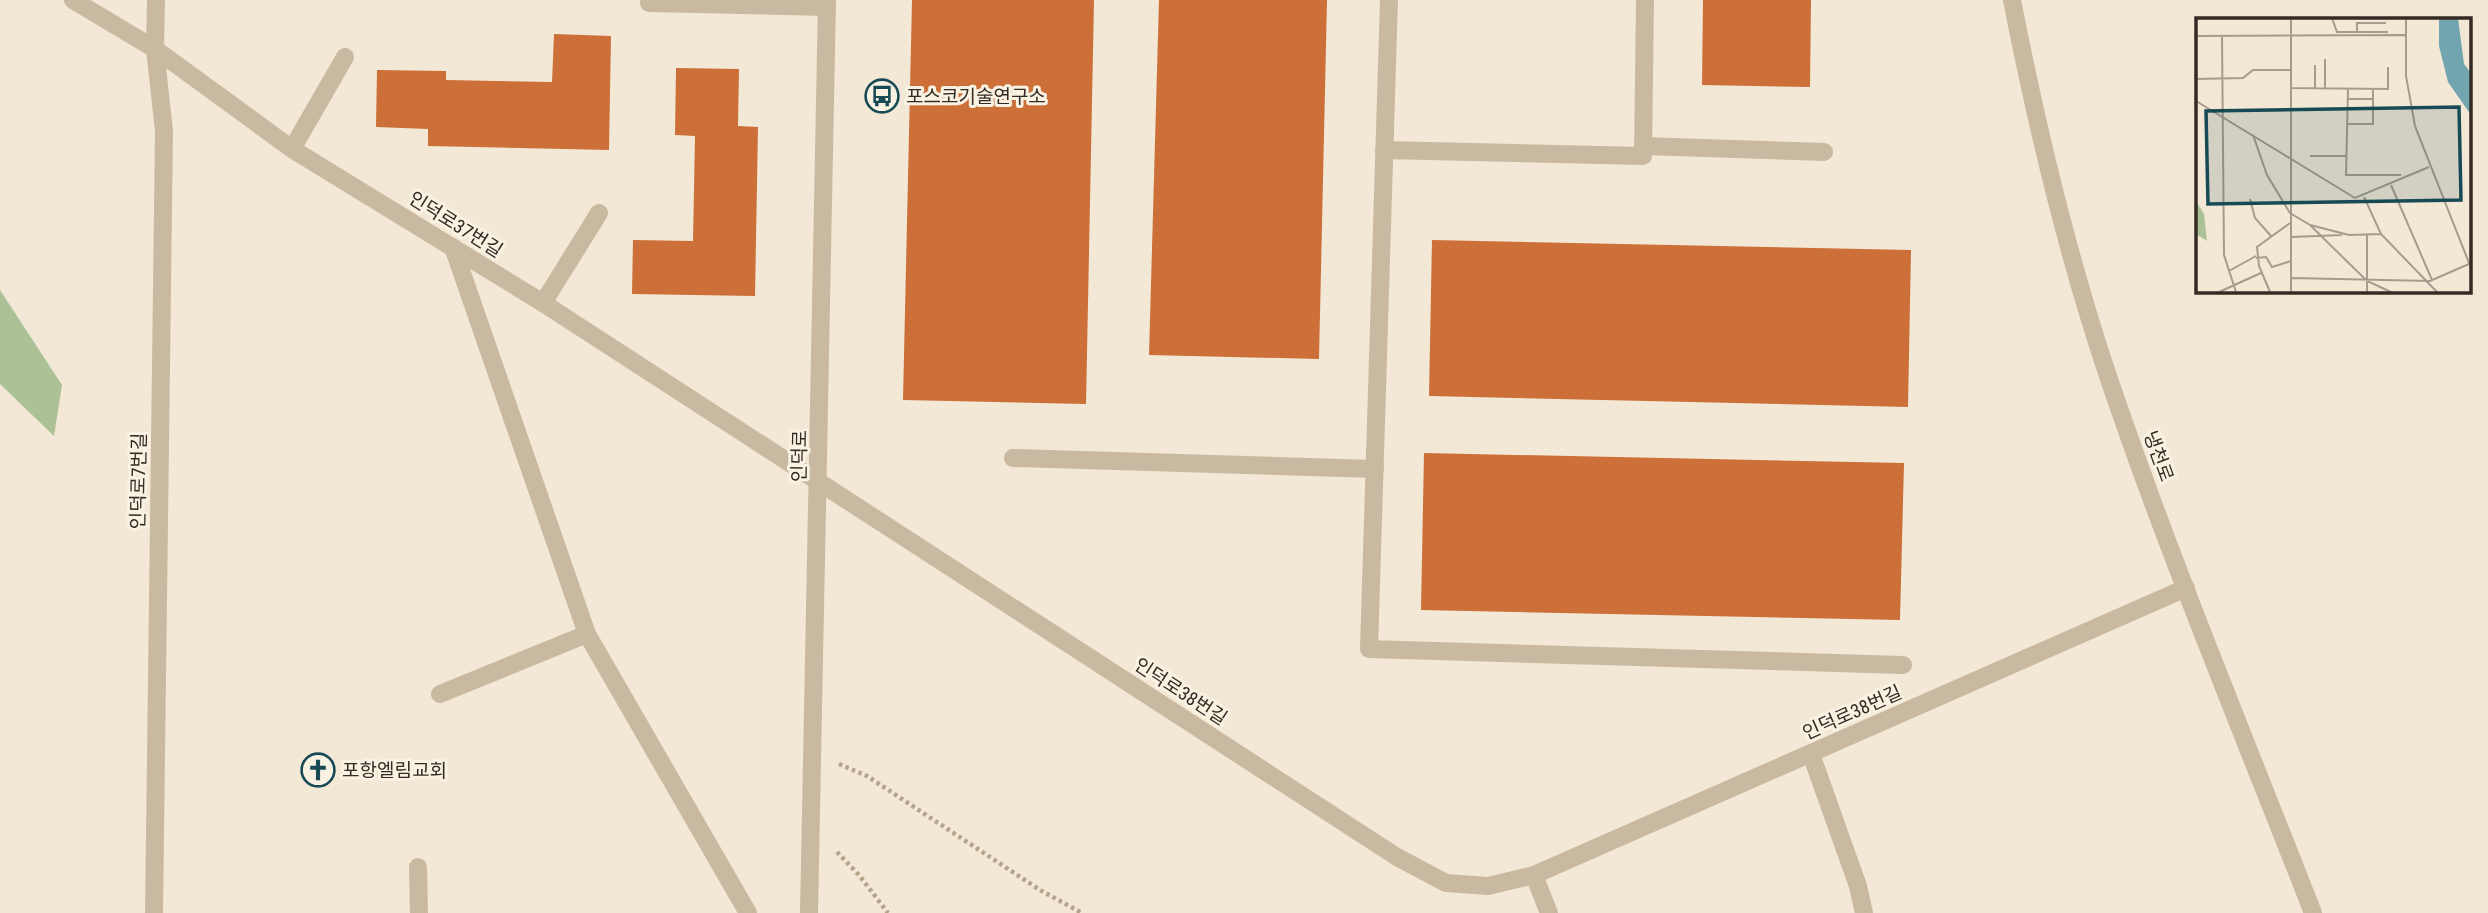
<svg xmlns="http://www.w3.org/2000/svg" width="2488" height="913" viewBox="0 0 2488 913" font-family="'Roboto Condensed','Noto Sans KR',sans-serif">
  <rect width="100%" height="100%" fill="#f2e8d5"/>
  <!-- green -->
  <path fill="#acc195" d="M0 290 62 385 54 436 0 384Z"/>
  <!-- building -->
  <g fill="#cc6f38">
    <path d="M912 0H1094L1086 404 903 400Z"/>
    <path d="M1159 0H1327L1319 359 1149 355Z"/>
    <path d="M1703 0H1811L1810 87 1702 85Z"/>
    <path d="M554 34 611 36 609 150 428 146V129L376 127 377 70 446 71V80L552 82Z"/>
    <path d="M676 68 739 69 738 126 758 127 755 296 632 294 633 240 693 241 695 136 675 135Z"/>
    <path d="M1432 240 1911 250 1908 407 1429 396Z"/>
    <path d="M1424 453 1904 463 1900 620 1421 610Z"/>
  </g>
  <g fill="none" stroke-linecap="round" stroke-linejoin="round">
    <!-- path -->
    <g stroke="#b5a38b" stroke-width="4.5" stroke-dasharray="3.5 3.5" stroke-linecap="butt">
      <path d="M839 764 867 776 1040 890 1082 913"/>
      <path d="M837 852 859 875 888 913"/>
    </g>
    <!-- minor -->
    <g stroke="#cab9a1" stroke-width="18">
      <path d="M73 0 155 49 292 149 543 303 1397 857 1446 883 1488 886 1534 875 2186 588"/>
      <path d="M1389 0 1369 649 1903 665"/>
      <path d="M2012 0C2037 128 2067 255 2109 379 2170 559 2244 736 2313 913"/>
      <path d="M649 3 827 7"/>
      <path d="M1643 146 1824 152"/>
      <path d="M292 149 345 57"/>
      <path d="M1384 150 1643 156 1645 0"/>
      <path d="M453 247 587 634 748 913"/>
      <path d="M543 303 599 213"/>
      <path d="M1013 458 1375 469"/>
      <path d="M440 694 587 634"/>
      <path d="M1811 754 1858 886 1864 913"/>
      <path d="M418 867 419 913"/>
      <path d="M1534 875 1549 913"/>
      <path d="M154 913 164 131 155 49 156 0"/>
      <path d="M809 913 827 0"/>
    </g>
  </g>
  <!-- icons -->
  <defs>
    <symbol id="bus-ring" viewBox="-11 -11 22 22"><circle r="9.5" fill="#f9f1e1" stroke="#184a56" stroke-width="1.5"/><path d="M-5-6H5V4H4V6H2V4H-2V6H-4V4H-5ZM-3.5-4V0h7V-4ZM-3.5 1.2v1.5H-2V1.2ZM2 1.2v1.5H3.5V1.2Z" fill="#184a56"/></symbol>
    <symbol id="church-ring" viewBox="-11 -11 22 22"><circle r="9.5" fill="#f9f1e1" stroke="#184a56" stroke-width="1.5"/><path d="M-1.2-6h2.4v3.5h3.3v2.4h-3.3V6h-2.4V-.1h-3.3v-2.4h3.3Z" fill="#184a56"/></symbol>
  </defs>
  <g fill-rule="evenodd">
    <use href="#bus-ring" x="863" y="77" width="38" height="38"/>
    <use href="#church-ring" x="299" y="751" width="38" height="38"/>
  </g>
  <g text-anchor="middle" stroke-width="6" stroke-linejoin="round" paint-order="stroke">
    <!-- poi labels -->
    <g font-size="19" fill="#332b24" stroke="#f9f1e1" text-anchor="start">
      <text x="906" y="103">포스코기술연구소</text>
      <text x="342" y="777">포항엘림교회</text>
    </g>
    <!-- street labels -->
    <g font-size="19" fill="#332b24" stroke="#f9f1e1">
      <text transform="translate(456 224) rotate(32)" y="7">인덕로37번길</text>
      <text transform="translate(799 456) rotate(-89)" y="7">인덕로</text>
      <text transform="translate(2159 456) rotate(70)" y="7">냉천로</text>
      <text transform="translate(138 481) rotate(-89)" y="7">인덕로7번길</text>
      <text transform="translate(1181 691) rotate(33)" y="7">인덕로38번길</text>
      <text transform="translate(1852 712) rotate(-24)" y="7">인덕로38번길</text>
    </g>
  </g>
  <!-- overview -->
  <g transform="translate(2196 18)">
    <rect width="275" height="275" fill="#f2e8d5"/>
    <path d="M0 183 8 196 11 223 0 216Z" fill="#acc195"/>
    <path d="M243 0H262L268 46 275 55V97L252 64 243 28Z" fill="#73a5b0"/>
    <path fill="none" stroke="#a69c8e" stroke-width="2" d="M95 0V274M136 0 141 14H192M210 0V58L219 108 275 250M161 14V5H190M0 18 209 17M26 18 28 237 40 274M119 47V70M0 61 47 60 57 52H94M94 70 192 71V49M129 70V41M152 71 150 157H205M151 81H177M0 83 159 180 233 149M151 106H177V71M57 117 71 157 94 195 114 207 171 263 195 274M114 138H151M195 167 236 262M168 179 185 216 241 274M54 181 59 200 75 218M114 207 153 217 185 216M171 217V274M95 219 146 217M60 240 70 239 76 249 95 243M33 253 60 238M96 260 234 263 273 246M23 274 65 255M74 274 63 248 61 229 94 205"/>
    <path fill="#184a56" fill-opacity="0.15" stroke="#184a56" stroke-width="3.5" d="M263 89 265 182 12 186 10 93Z"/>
    <rect width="275" height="275" fill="none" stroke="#332b24" stroke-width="3.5"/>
  </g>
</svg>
